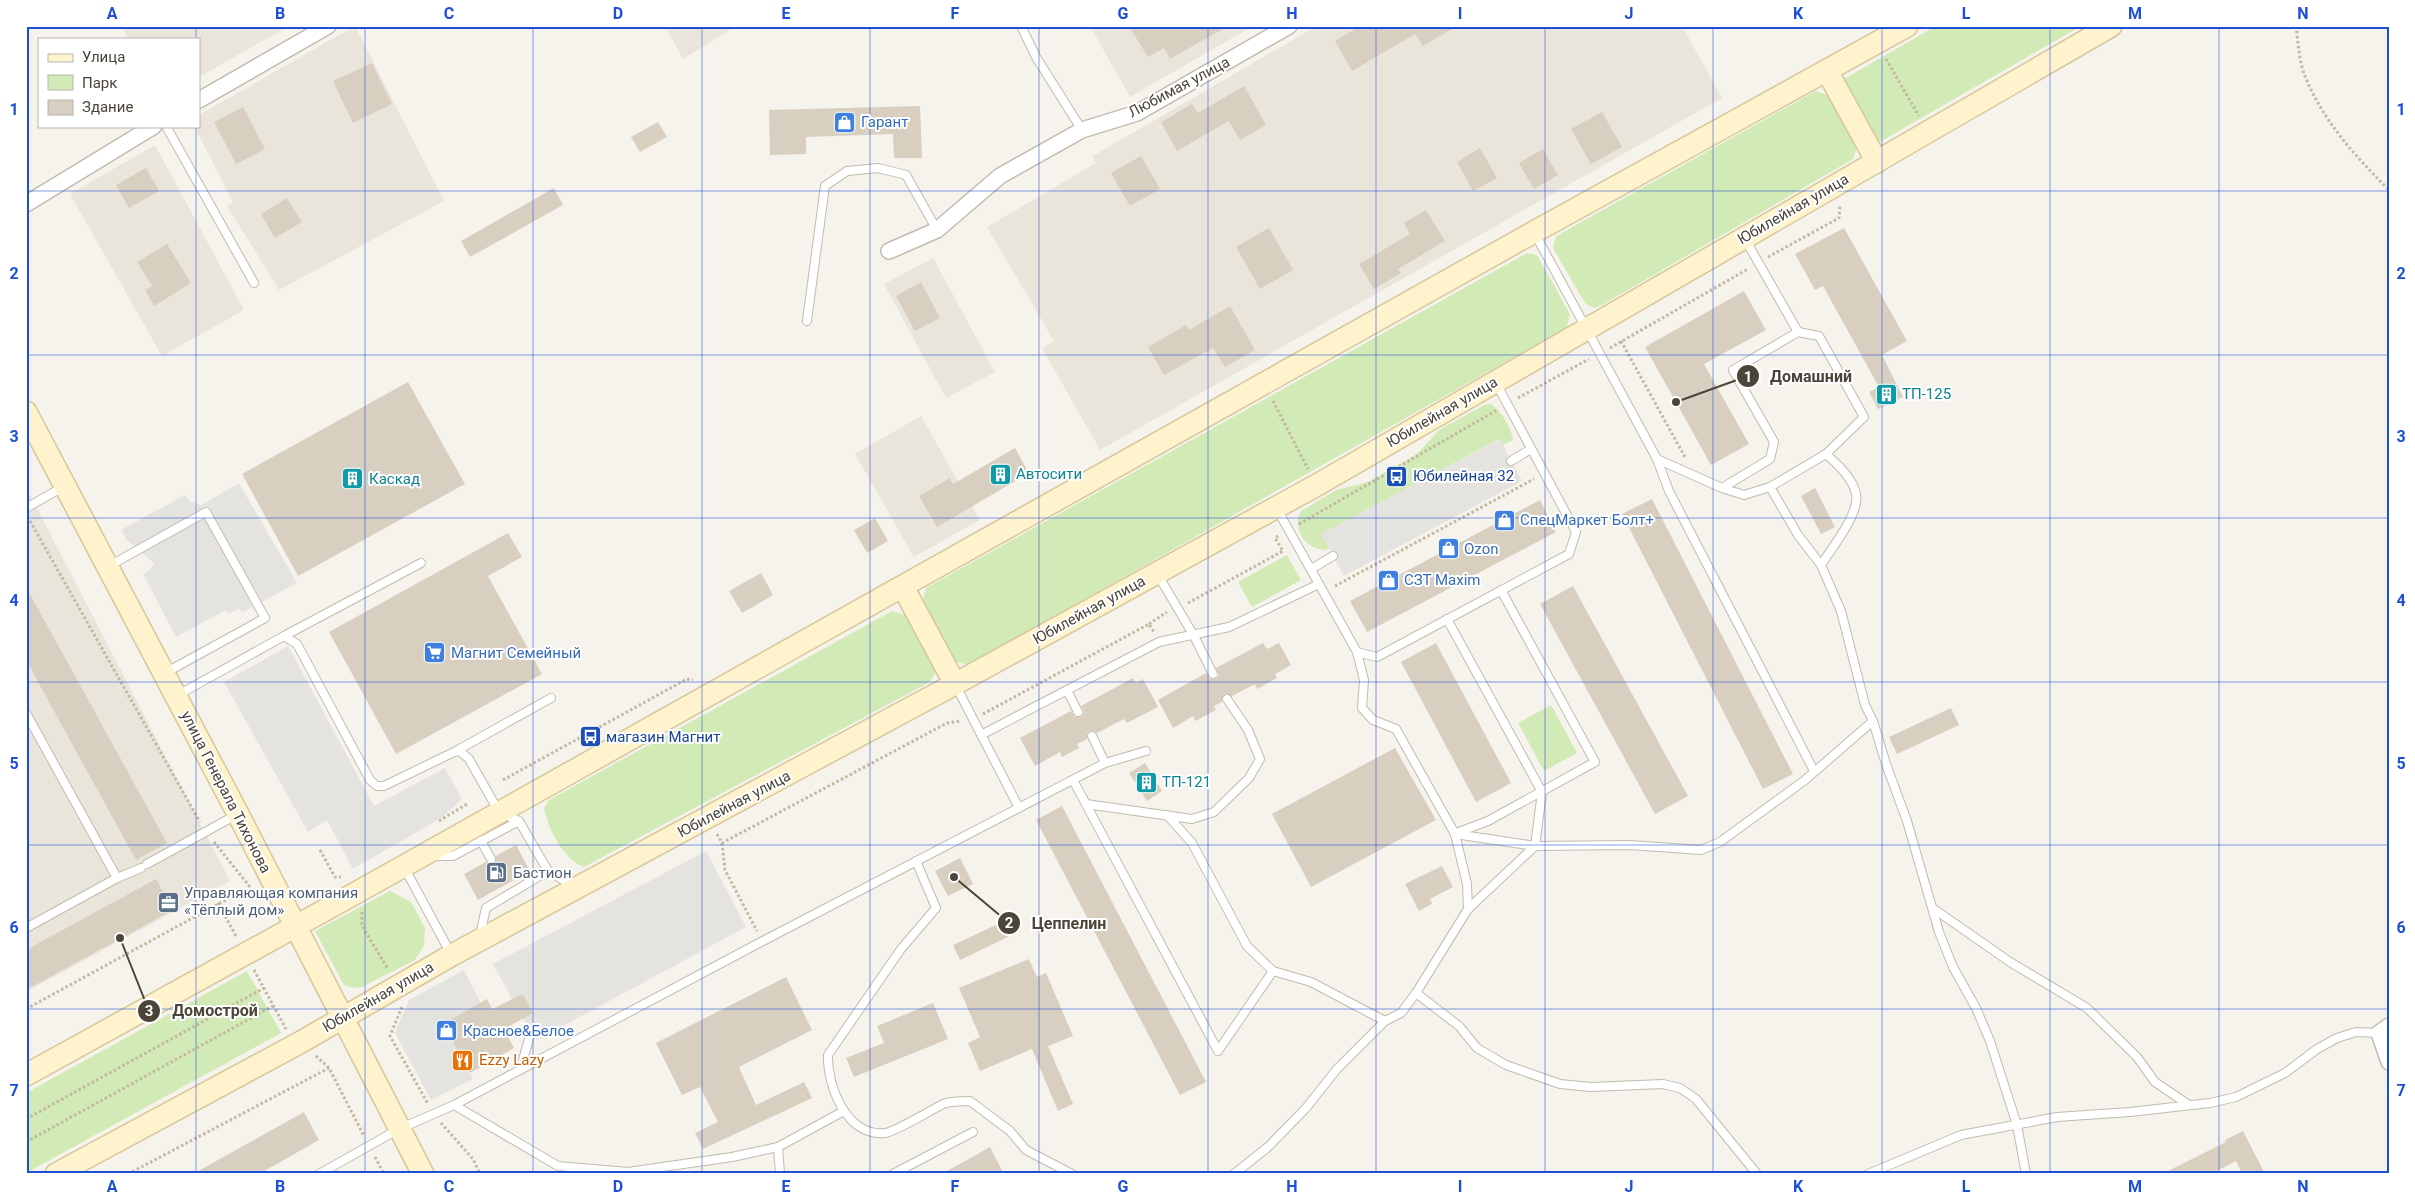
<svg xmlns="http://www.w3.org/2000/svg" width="2415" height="1200" viewBox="0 0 2415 1200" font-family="Roboto,sans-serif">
  <rect width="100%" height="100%" fill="#f6f3ec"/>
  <!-- residential -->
  <g fill="#eae5da">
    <path d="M122 26H289L199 77V39H128Z"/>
    <path d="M355 26 444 201 279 290 227 206 233 202 194 126H199V115Z"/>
    <path d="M665 26H736L683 59Z"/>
    <path d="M1090 26H1253L1130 97Z"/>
    <path d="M1317 26H1682L1722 98 1100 450 1042 348 1054 341 987 227 1096 163 1093 156Z"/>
    <path d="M155 145 244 310 162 356 70 194Z"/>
    <path d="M933 258 995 372 946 398 884 284Z"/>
    <path d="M921 416 980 520 914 557 855 454Z"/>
    <path d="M26 487 230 881 26 992Z"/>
  </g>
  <!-- green -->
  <g fill="#d2eab5">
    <path d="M1936 26H2081L1878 143 1844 79Z"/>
    <path d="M1816 91 1827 95 1857 148 1853 159 1602 305 1594 308 1585 303 1553 248 1556 236Z"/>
    <path d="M1527 253 1537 255 1570 314 1567 327 968 665 954 661 922 604 926 588Z"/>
    <path d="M1491 404C1501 411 1511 427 1513 440L1503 445 1499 439 1322 534 1329 549C1309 554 1290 529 1301 511L1336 490 1368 482 1416 455 1439 430 1484 405Z"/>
    <path d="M1287 555 1301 580 1252 607 1238 582Z"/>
    <path d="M892 611 905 615 936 672 930 682 584 867C563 859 548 829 544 808L549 800Z"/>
    <path d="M1551 705 1577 753 1544 771 1518 723Z"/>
    <path d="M390 891 411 902 425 928 424 945 415 960 362 987 353 988 344 985 315 931Z"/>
    <path d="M247 971 281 1033 26 1173V1093Z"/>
  </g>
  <!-- parking -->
  <g fill="#e5e3e0">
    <path d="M1500 439 1522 481 1344 576 1321 534Z"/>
    <path d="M239 483 297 583 243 612 238 609 229 614 226 610 176 637 143 574 150 570 154 563 126 539 121 530 185 495 190 502 201 505Z"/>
    <path d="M288 646 374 806 445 768 462 799 443 817 353 869 327 820 308 832 224 682Z"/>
    <path d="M706 851 746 927 537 1040 523 1019 493 964Z"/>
    <path d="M464 970 481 1003 443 1024 473 1079 431 1100 395 1033 409 1000Z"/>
  </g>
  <!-- building -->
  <g fill="#d8cfc1">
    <path d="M1129 26H1228L1170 59 1164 48 1148 57Z"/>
    <path d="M1360 26H1457L1423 46 1415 34 1352 71 1335 41Z"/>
    <path d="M372 63 392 104 353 123 333 81Z"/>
    <path d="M1244 86 1266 125 1240 140 1229 121 1177 151 1161 122 1192 104 1198 113Z"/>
    <path d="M920 106 922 158H894L893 134 806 137V154L770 155 769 110Z"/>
    <path d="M243 107 265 149 236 164 214 122Z"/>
    <path d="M1602 112 1622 147 1591 164 1571 129Z"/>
    <path d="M658 122 667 137 640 152 631 137Z"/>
    <path d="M1480 148 1497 178 1473 191 1457 162Z"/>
    <path d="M1543 149 1558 175 1534 189 1519 163Z"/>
    <path d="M1141 156 1160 189 1130 206 1111 173Z"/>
    <path d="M146 168 159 191 129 208 116 185Z"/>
    <path d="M554 188 563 205 470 257 461 241Z"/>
    <path d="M287 198 302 222 275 238 261 214Z"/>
    <path d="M1426 210 1445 241 1398 269 1401 273 1374 289 1359 264 1410 234 1404 223Z"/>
    <path d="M1269 228 1293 270 1260 289 1236 247Z"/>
    <path d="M1844 228 1907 341 1882 355 1903 397 1878 409 1869 392 1879 387 1823 286 1815 290 1795 254Z"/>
    <path d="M167 244 191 283 154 306 145 290 152 286 137 262Z"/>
    <path d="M921 282 940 318 915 331 896 296Z"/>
    <path d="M1744 291 1766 330 1704 364 1749 444 1711 465 1645 347Z"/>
    <path d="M1230 306 1255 350 1225 367 1213 348 1164 375 1148 347 1186 325 1189 330Z"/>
    <path d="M408 382 465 484 298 576 242 474Z"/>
    <path d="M1015 448 1029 473 937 527 919 496 950 478 953 484Z"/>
    <path d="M1815 488 1835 527 1821 534 1801 496Z"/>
    <path d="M1652 499 1793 774 1763 789 1622 514Z"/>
    <path d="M1540 500 1556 532 1367 632 1350 601Z"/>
    <path d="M875 518 888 541 867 553 854 530Z"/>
    <path d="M508 533 522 557 488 576 542 674 396 754 329 632Z"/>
    <path d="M761 573 773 595 742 613 729 591Z"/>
    <path d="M1573 586 1688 796 1655 814 1540 604Z"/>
    <path d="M26 587 167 843 136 860 26 660Z"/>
    <path d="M1263 643 1267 649 1279 643 1291 665 1275 674 1277 678 1257 689 1255 684 1232 696 1224 694 1222 702 1214 706 1216 710 1195 721 1193 716 1173 728 1158 700 1206 673 1210 679H1216L1219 675 1216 668Z"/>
    <path d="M1436 643 1511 783 1476 802 1401 662Z"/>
    <path d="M1133 678 1136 683 1143 679 1158 707 1127 723 1124 719 1097 733 1090 731 1087 733V739L1077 744 1079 748 1062 757 1060 752 1035 766 1020 738 1071 711 1075 717H1081L1084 712 1081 706Z"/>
    <path d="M1951 708 1959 725 1897 754 1889 737Z"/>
    <path d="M1395 748 1436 820 1311 887 1272 814Z"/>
    <path d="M1145 763 1162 791 1147 801 1129 773Z"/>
    <path d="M1062 806 1206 1082 1180 1095 1036 820Z"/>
    <path d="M516 845 530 871 478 900 464 874 486 862 493 864 496 856Z"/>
    <path d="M960 858 973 884 948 896 935 871Z"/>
    <path d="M1442 866 1453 887 1430 899 1432 904 1419 911 1405 884Z"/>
    <path d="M156 879 173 910 26 990V950Z"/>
    <path d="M1013 917 1020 931 960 960 953 945Z"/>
    <path d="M1029 959 1037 977 1046 973 1073 1036 1048 1046 1073 1104 1058 1111 1032 1049 980 1071 968 1043 980 1037 959 988Z"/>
    <path d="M786 977 812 1030 739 1067 756 1105 804 1082 812 1098 703 1149 695 1133 718 1122 700 1087 682 1095 656 1043Z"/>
    <path d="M523 994 533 1013 504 1029 514 1048 470 1073 443 1024 487 999 492 1009Z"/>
    <path d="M933 1003 948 1039 854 1077 846 1058 884 1043 877 1026Z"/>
    <path d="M304 1112 319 1140 259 1174H193Z"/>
    <path d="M2243 1131 2265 1174H2242L2236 1161 2211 1174H2162L2226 1142 2225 1140Z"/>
    <path d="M990 1147 1004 1174H941L967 1160Z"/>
  </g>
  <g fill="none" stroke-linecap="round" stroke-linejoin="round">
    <defs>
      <g id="lane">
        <path d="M1021 26 1036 57 1082 130"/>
        <path d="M166 126 254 283"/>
        <path d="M1534 232 1657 459 1669 491 1814 771"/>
        <path d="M1745 239 1798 332"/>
        <path d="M807 321 825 186 847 171 878 168 906 175 937 230"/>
        <path d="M1657 459 1722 488 1770 459 1774 442 1733 370 1798 332 1819 336 1864 417 1826 454 1770 487 1744 495 1722 488"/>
        <path d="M1511 461 1531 449"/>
        <path d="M1770 487 1798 535 1821 565 1841 611 1865 705 1873 721 1886 764 1907 821 1939 932 1953 967 1976 1008 1990 1041 2017 1125 2026 1174"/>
        <path d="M26 508 63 487"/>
        <path d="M1277 509 1357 652 1377 657 1569 554 1576 532 1496 383"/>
        <path d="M1821 565C1831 549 1860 514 1856 494 1853 478 1837 464 1826 454"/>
        <path d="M109 566 206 512 265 618 165 673"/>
        <path d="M1311 569 1333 556"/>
        <path d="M1158 575 1194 636 1213 674"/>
        <path d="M284 636 421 563"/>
        <path d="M1357 652 1364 680 1362 708 1373 720 1396 729 1455 834 1467 884 1468 909"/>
        <path d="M956 686 1019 808"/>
        <path d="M1067 690 1078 712"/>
        <path d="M178 695 284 636 297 644 370 780 377 786H384L454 752 460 751 469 759 499 812 519 821 548 871 574 886"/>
        <path d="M26 713 117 878 141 868"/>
        <path d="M981 735 1159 642 1229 627 1319 584"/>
        <path d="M1092 736 1105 763"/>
        <path d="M456 751 551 698"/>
        <path d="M1073 780 1218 1051 1273 971"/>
        <path d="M1086 804 1192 819 1214 812 1249 778 1260 759 1248 730 1227 699"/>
        <path d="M1167 815 1192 843 1247 946 1273 971 1311 982 1385 1021"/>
        <path d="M1456 833 1488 821 1595 762 1501 590"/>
        <path d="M1455 834 1535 846 1630 845 1701 850 1720 842 1805 780 1873 721"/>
        <path d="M481 841 491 859"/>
        <path d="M434 856H453L519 821"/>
        <path d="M916 861 936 908 901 949 828 1055C827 1085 846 1137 885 1133 895 1132 931 1110 943 1104 951 1101 961 1101 970 1101L1010 1131 1026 1150 1072 1174"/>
        <path d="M147 864 238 814"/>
        <path d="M404 867 451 954"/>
        <path d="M1934 909 2010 962 2087 1008 2137 1057 2155 1082 2189 1105"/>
        <path d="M26 928 117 878"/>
        <path d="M480 935 486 908 548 871"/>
        <path d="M1416 993 1459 1026 1477 1048 1506 1065 1560 1084 1591 1087 1663 1084 1680 1088 1696 1099 1757 1174"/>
        <path d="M520 1070 531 1032"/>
        <path d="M454 1105 558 1166 628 1172 732 1157 778 1147 842 1112"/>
        <path d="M778 1147 780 1174"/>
        <path d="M319 1174 399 1129 454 1105 761 942 1105 763 1146 751"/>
        <path d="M893 1174 973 1132"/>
        <path d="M1234 1174 1268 1147 1306 1108 1337 1069 1385 1021 1401 1013 1416 993 1468 909 1535 846 1542 792 1447 619"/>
        <path d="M1868 1174 1961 1135 2057 1117 2130 1112 2210 1103 2236 1097 2285 1073 2317 1049 2337 1038 2356 1032 2379 1033"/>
      </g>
      <g id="street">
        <path d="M199 100 328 26"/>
        <path d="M26 204 154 126"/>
        <path d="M889 251 937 230 1000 176 1082 130 1137 113 1289 26"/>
        <path d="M2389 1026 2379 1033 2389 1062"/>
      </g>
      <g id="secondary">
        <path d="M1827 71 1877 162"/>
        <path d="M26 412 238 814 423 1174"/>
        <path d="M903 587 955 684"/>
        <path d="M26 1075 354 894 1534 232 1907 26"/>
        <path d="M56 1174 301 1042 452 955 955 684 1317 485 2111 26"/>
      </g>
    </defs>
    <!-- lane casing -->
    <use href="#lane" stroke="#c2bbae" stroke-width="10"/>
    <!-- street casing -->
    <use href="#street" stroke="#c2bbae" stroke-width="18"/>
    <!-- secondary casing -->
    <use href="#secondary" stroke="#d6c79b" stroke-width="24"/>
    <!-- path -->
    <g stroke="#c4b79f" stroke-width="3" stroke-dasharray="2.5 2.5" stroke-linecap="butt">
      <path d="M2296 26C2298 41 2299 62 2305 76 2323 121 2355 156 2389 190"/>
      <path d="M1886 59 1919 116"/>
      <path d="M1768 257 1839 218 1840 205"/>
      <path d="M1621 341 1685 457"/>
      <path d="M1610 348 1748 269"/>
      <path d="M1518 398 1589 359"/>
      <path d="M1273 401 1308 469"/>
      <path d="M30 521 200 822"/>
      <path d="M1299 524 1497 410"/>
      <path d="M1335 586 1534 479"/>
      <path d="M1188 603 1283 551 1275 538 1278 536"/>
      <path d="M1149 624 1167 612"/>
      <path d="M983 714 1149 624 1154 632"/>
      <path d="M503 780 687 679 693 680"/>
      <path d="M439 821 467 804"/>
      <path d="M717 834 722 843 947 723 961 721"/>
      <path d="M214 842 250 887"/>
      <path d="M722 843 725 870 757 931"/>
      <path d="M320 850 335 877H341"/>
      <path d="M218 903 236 936"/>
      <path d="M362 912V926L388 969"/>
      <path d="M254 970 286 1029"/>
      <path d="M402 1007 390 1036 428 1104"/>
      <path d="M26 1009 242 891"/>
      <path d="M316 1056 329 1068 364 1136"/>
      <path d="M26 1119 264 988"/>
      <path d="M441 1123 473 1159 480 1174"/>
      <path d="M26 1142 273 1006"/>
      <path d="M375 1157 384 1174"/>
      <path d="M128 1174 329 1068"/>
    </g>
    <!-- lane -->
    <use href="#lane" stroke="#fff" stroke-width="8"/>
    <!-- street -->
    <use href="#street" stroke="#fff" stroke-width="15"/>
    <!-- secondary -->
    <use href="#secondary" stroke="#fff3cd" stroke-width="21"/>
  </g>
  <!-- grid -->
  <path fill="none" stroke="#1d4ed8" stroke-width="1" stroke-opacity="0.55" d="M196 26V39M365 26V1174M533 26V1174M702 26V1174M870 26V1174M1039 26V1174M1208 26V1174M1376 26V1174M1545 26V1174M1713 26V1174M1882 26V1174M2050 26V1174M2219 26V1174M196 126V1174M26 191H2389M26 355H2389M26 518H2389M26 682H2389M26 845H2389M26 1009H2389"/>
  <!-- icons -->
  <defs>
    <symbol id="shop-square" viewBox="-11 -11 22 22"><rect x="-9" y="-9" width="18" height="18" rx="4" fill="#3f7fe0" stroke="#fff"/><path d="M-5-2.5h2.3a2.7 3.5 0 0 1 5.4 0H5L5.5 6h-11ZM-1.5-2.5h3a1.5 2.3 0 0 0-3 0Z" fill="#fff"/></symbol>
    <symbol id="building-square" viewBox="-11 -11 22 22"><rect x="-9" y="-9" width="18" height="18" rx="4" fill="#0f9aa8" stroke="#fff"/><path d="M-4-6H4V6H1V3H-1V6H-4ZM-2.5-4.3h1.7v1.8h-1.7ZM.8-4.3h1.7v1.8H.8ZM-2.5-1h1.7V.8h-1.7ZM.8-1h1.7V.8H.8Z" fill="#fff"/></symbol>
    <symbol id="bus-square" viewBox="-11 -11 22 22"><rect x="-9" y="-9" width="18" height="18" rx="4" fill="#1a4fb4" stroke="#fff"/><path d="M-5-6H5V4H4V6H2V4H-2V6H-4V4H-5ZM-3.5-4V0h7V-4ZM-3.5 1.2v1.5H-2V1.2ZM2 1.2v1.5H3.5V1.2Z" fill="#fff"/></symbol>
    <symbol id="supermarket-square" viewBox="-11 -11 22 22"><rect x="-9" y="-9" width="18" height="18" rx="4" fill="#3f7fe0" stroke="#fff"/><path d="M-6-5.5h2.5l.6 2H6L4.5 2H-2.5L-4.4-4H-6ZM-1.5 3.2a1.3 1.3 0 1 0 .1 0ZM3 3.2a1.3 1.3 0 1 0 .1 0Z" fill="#fff"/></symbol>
    <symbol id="fuel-square" viewBox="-11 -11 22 22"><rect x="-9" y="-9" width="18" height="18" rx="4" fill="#5c6f8a" stroke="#fff"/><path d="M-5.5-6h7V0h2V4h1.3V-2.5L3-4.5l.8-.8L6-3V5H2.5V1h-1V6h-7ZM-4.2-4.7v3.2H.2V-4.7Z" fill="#fff"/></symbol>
    <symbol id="office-square" viewBox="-11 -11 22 22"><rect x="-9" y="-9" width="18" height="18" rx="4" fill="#5c6f8a" stroke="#fff"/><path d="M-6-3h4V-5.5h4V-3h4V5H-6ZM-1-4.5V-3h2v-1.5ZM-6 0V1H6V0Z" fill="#fff"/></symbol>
    <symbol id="restaurant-square" viewBox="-11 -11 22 22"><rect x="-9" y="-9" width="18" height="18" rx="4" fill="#e8710a" stroke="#fff"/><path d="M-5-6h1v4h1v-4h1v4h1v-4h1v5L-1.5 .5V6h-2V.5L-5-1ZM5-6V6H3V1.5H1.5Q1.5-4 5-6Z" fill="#fff"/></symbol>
  </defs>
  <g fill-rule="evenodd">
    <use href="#shop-square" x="832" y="110" width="25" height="25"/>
    <use href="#building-square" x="1874" y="382" width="25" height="25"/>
    <use href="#building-square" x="988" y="462" width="25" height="25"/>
    <use href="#bus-square" x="1384" y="464" width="25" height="25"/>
    <use href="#building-square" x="340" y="466" width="25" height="25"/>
    <use href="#shop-square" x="1492" y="508" width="25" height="25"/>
    <use href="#shop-square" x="1436" y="536" width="25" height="25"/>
    <use href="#shop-square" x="1376" y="568" width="25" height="25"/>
    <use href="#supermarket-square" x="422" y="640" width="25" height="25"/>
    <use href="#bus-square" x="578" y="724" width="25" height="25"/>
    <use href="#building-square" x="1134" y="770" width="25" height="25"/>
    <use href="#fuel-square" x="484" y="860" width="25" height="25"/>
    <use href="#office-square" x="156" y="890" width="25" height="25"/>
    <use href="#shop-square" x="434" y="1018" width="25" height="25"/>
    <use href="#restaurant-square" x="450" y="1048" width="25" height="25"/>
  </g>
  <g text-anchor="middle" stroke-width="4" stroke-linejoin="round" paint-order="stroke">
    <!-- street labels -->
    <g font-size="15" fill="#4b4439" stroke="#fff">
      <text transform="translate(1179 87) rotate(-28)" y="5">Любимая улица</text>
      <text transform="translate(1793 209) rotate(-30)" y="5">Юбилейная улица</text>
      <text transform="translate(1442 412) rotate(-30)" y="5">Юбилейная улица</text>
      <text transform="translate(1089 610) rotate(-29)" y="5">Юбилейная улица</text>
      <text transform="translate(226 792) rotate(63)" y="5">улица Генерала Тихонова</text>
      <text transform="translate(734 804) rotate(-28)" y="5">Юбилейная улица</text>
      <text transform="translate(378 997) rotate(-30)" y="5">Юбилейная улица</text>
    </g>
    <!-- shop labels -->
    <g font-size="15" fill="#366cbe" stroke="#fff" text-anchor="start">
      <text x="861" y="127">Гарант</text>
      <text x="1520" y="525">СпецМаркет Болт+</text>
      <text x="1464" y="554">Ozon</text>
      <text x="1404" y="585">СЗТ Maxim</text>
      <text x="451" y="658">Магнит Семейный</text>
      <text x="463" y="1036">Красное&amp;Белое</text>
    </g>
    <!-- culture labels -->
    <g font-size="15" fill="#0d838f" stroke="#fff" text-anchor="start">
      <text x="1902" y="399">ТП-125</text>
      <text x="1016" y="479">Автосити</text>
      <text x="369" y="484">Каскад</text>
      <text x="1162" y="787">ТП-121</text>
    </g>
    <!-- transit labels -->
    <g font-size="15" fill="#164399" stroke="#fff" text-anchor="start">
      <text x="1413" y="481">Юбилейная 32</text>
      <text x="606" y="742">магазин Магнит</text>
    </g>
    <!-- service labels -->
    <g font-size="15" fill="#4e5e75" stroke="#fff" text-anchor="start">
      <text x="513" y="878">Бастион</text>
      <text x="184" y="898">Управляющая компания<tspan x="184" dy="17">«Тёплый дом»</tspan></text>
    </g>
    <!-- food labels -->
    <g font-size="15" fill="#c56008" stroke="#fff" text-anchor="start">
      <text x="479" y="1065">Ezzy Lazy</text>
    </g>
  </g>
  <!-- callouts -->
  <path fill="none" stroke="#4b4439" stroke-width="2" d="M1676 402L1748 376M954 877L1009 923M120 938L149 1011"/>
  <g fill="#4b4439" stroke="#fff" stroke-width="2">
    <circle cx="1676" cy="402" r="5"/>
    <circle cx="954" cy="877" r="5"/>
    <circle cx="120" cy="938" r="5"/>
    <circle cx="1748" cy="376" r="12"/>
    <circle cx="1009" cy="923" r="12"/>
    <circle cx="149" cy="1011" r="12"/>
  </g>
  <g font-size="15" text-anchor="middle" font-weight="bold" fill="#fff">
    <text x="1748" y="382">1</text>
    <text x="1009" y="928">2</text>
    <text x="149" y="1016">3</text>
  </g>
  <g font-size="16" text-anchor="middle" font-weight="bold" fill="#4b4439" stroke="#fff" stroke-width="4" stroke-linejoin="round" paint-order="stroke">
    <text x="1811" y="382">Домашний</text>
    <text x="1069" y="929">Цеппелин</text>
    <text x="215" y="1016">Домострой</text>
  </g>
  <!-- border -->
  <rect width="2415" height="1200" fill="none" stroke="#ffffff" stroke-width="55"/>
  <!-- legend -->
  <rect x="38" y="38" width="162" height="90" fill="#ffffff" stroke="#b7b4b0"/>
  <rect x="48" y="54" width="25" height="8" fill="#fff3cd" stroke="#b7b4b0"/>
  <text x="82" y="62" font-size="15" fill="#4b4439">Улица</text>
  <rect x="48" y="75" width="25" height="15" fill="#d2eab5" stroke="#b7b4b0"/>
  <text x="82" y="88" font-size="15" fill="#4b4439">Парк</text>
  <rect x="48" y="100" width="25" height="15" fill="#d8cfc1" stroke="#b7b4b0"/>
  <text x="82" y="112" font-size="15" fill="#4b4439">Здание</text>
  <rect x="28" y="28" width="2360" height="1144" fill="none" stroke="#1d4ed8" stroke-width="2"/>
  <g font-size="16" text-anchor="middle" font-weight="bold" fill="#1d4ed8">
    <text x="112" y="19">A</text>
    <text x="280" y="19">B</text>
    <text x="449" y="19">C</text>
    <text x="618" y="19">D</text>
    <text x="786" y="19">E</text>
    <text x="955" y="19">F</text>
    <text x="1123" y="19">G</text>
    <text x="1292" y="19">H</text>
    <text x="1460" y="19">I</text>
    <text x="1629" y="19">J</text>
    <text x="1798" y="19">K</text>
    <text x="1966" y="19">L</text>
    <text x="2135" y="19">M</text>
    <text x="2303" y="19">N</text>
    <text x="14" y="115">1</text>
    <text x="2401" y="115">1</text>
    <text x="14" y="279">2</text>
    <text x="2401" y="279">2</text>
    <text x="14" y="442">3</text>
    <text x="2401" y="442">3</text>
    <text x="14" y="606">4</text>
    <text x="2401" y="606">4</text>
    <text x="14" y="769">5</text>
    <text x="2401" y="769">5</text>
    <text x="14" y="933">6</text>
    <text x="2401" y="933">6</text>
    <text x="14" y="1096">7</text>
    <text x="2401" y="1096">7</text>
    <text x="112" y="1192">A</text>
    <text x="280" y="1192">B</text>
    <text x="449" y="1192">C</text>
    <text x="618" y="1192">D</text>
    <text x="786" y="1192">E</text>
    <text x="955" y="1192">F</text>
    <text x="1123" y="1192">G</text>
    <text x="1292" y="1192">H</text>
    <text x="1460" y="1192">I</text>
    <text x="1629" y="1192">J</text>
    <text x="1798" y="1192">K</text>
    <text x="1966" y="1192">L</text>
    <text x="2135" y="1192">M</text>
    <text x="2303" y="1192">N</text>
  </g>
</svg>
